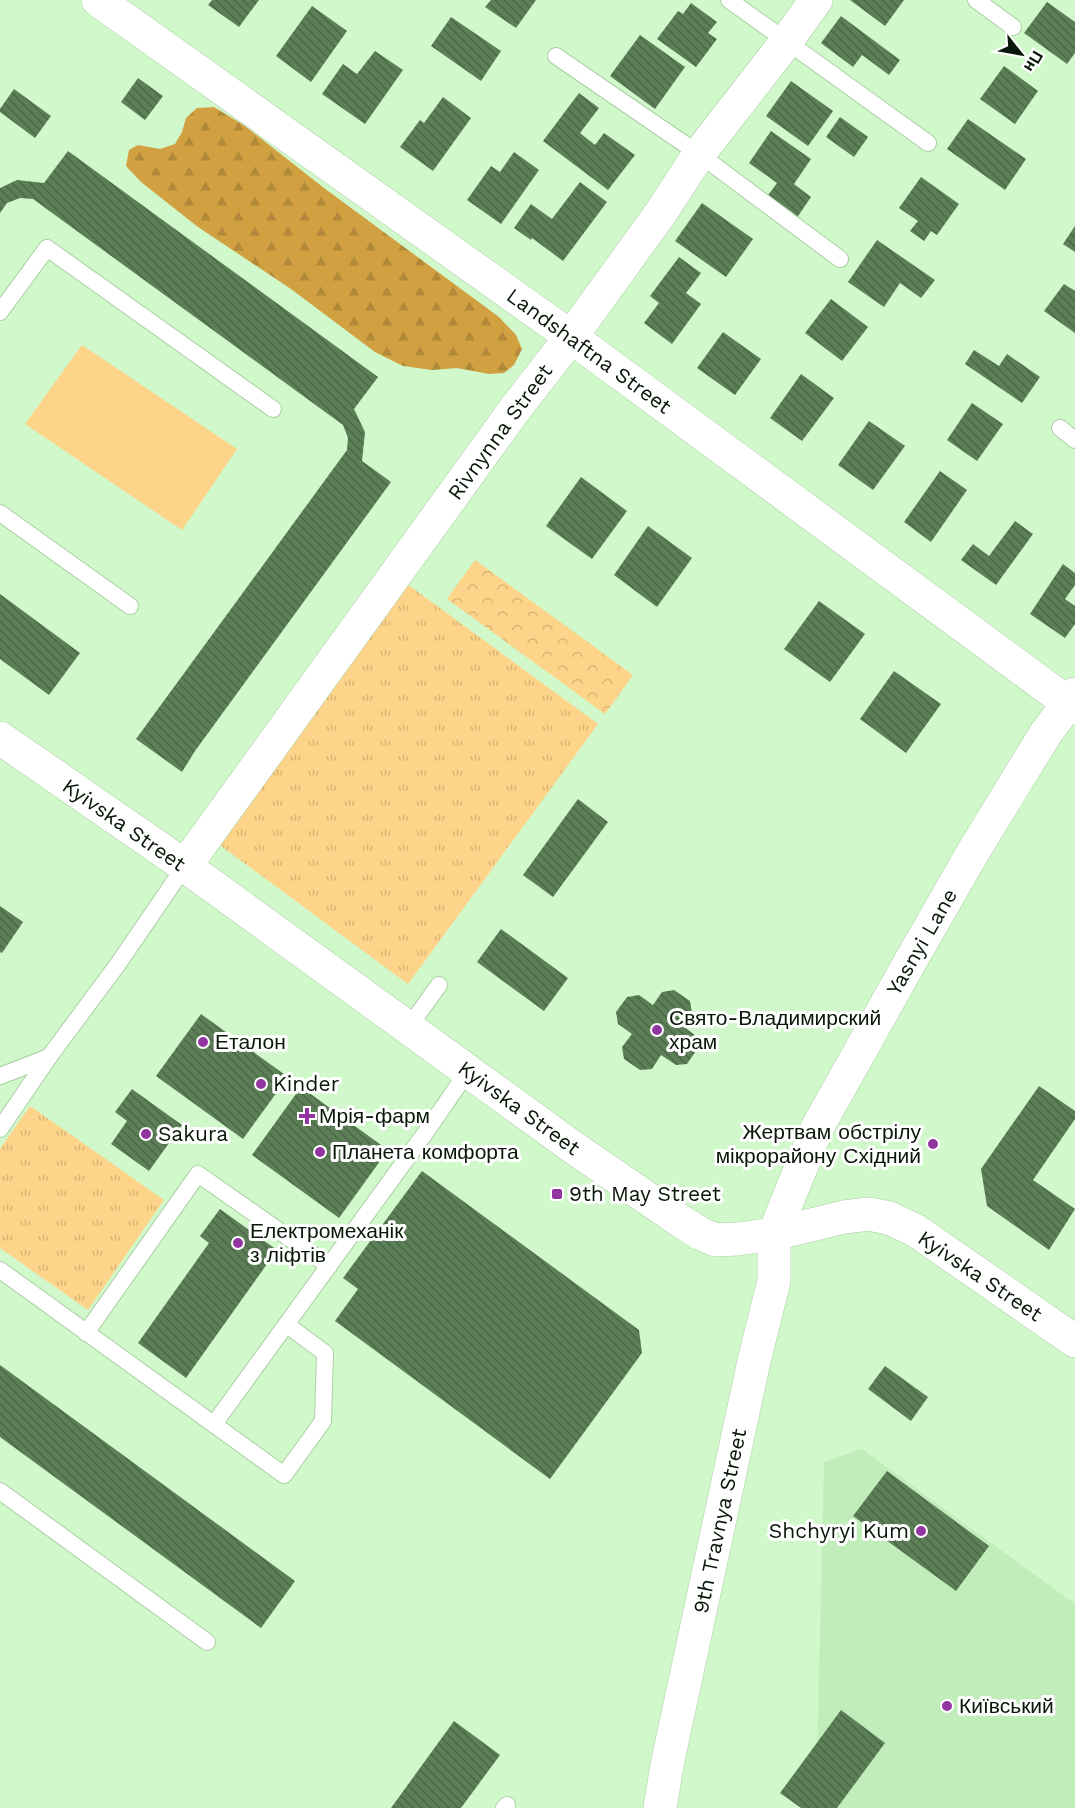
<svg xmlns="http://www.w3.org/2000/svg" width="1075" height="1808" viewBox="0 0 1075 1808" font-family="'Work Sans',sans-serif">
  <defs>
    <pattern id="grass-tufts" width="24" height="20" patternUnits="userSpaceOnUse" patternTransform="scale(1.5)"><rect width="24" height="20" fill="#fdd489"/><path d="M3 7l-1-3M5 7V3M7 7l1-3M15 17l-1-3M17 17v-4M19 17l1-3" fill="none" stroke="#d8b575"/></pattern>
    <pattern id="forest-firs" width="22" height="20" patternUnits="userSpaceOnUse" patternTransform="scale(1.5)"><rect width="22" height="20" fill="#d0a041"/><path d="M5 1l3.5 6h-7zM16 11l3.5 6h-7z" fill="#b18938"/></pattern>
    <pattern id="park-crowns" width="20" height="18" patternUnits="userSpaceOnUse" patternTransform="scale(1.5)"><rect width="20" height="18" fill="#fdd489"/><path d="M2 6a3 3 0 1 1 6 0M12 15a3 3 0 1 1 6 0" fill="none" stroke="#d8b575"/></pattern>
    <pattern id="building-back-hatch" width="6" height="6" patternUnits="userSpaceOnUse" patternTransform="scale(1.5)"><rect width="6" height="6" fill="#5d7f58"/><path d="M-1 5l2 2M0 0l6 6M5-1l2 2" fill="none" stroke="#4b6747"/></pattern>
  </defs>
  <rect width="100%" height="100%" fill="#d1f8cb"/>
  <!-- built -->
  <path fill="#c1edbb" d="M862 1449 1075 1604V1808H816L824 1462Z"/>
  <!-- grass -->
  <g fill="url(#grass-tufts)">
    <path d="M403 581 598 724 408 984 213 840Z"/>
    <path d="M30 1106 164 1200 88 1310 0 1248V1149Z"/>
  </g>
  <!-- forest -->
  <path fill="url(#forest-firs)" d="M214 107 245 126 324 188 499 317 516 335 522 349 514 365 504 373 489 374 457 368 432 370 403 366 375 352 291 289 198 227 141 182 126 166 129 150 138 145 160 149 175 144 182 132 186 118 197 108Z"/>
  <!-- park -->
  <path fill="url(#park-crowns)" d="M475 560 633 675 605 714 447 599Z"/>
  <!-- garden -->
  <path fill="#fdd489" d="M82 345 237 449 182 530 25 424Z"/>
  <!-- building -->
  <g fill="url(#building-back-hatch)">
    <path d="M212 0H259L239 27 208 5Z"/>
    <path d="M491 0H536L516 28 485 7Z"/>
    <path d="M850 0H904L885 26Z"/>
    <path d="M1047 2 1075 22V53L1067 64 1024 33Z"/>
    <path d="M691 3 717 22 708 33 717 39 696 67 657 39 678 11 683 14Z"/>
    <path d="M312 6 347 31 311 82 276 56Z"/>
    <path d="M841 16 900 60 889 75 862 55 853 67 821 43Z"/>
    <path d="M451 17 501 51 481 81 431 46Z"/>
    <path d="M640 35 685 67 655 109 610 76Z"/>
    <path d="M375 51 403 70 365 124 322 94 343 64 357 74Z"/>
    <path d="M1004 66 1038 91 1015 124 980 99Z"/>
    <path d="M138 78 163 96 145 120 121 102Z"/>
    <path d="M791 81 833 111 808 146 766 116Z"/>
    <path d="M14 89 51 116 35 138 0 112V109Z"/>
    <path d="M579 93 599 108 580 133 595 145 604 133 635 155 608 190 543 141Z"/>
    <path d="M443 97 471 118 433 171 400 147 420 120 424 123Z"/>
    <path d="M840 117 868 137 854 157 826 137Z"/>
    <path d="M968 119 1026 159 1005 190 947 149Z"/>
    <path d="M771 131 811 159 794 184 811 197 796 219 766 198 777 183 749 163Z"/>
    <path d="M68 151 378 377 354 409 365 432 362 461 391 482 195 751 182 772 136 739 347 450 348 438 343 425 33 199 20 198 7 203 0 213V188L17 180 44 183Z"/>
    <path d="M514 152 539 170 501 224 467 200 491 166 500 172Z"/>
    <path d="M921 177 959 204 937 235 931 231 924 241 910 231 918 221 899 208Z"/>
    <path d="M580 182 607 202 563 261 532 238 531 240 514 228 531 204 552 219Z"/>
    <path d="M702 203 753 239 726 277 675 241Z"/>
    <path d="M1075 226V252L1063 244Z"/>
    <path d="M877 240 935 280 921 298 900 283 884 307 848 282Z"/>
    <path d="M679 257 701 273 686 293 701 304 672 344 644 323 659 303 650 296Z"/>
    <path d="M1064 284 1075 291V333L1044 311Z"/>
    <path d="M831 299 868 327 842 361 805 333Z"/>
    <path d="M723 332 761 359 735 395 697 368Z"/>
    <path d="M974 350 999 366 1007 354 1040 377 1022 403 965 364Z"/>
    <path d="M801 374 834 398 802 441 770 418Z"/>
    <path d="M972 403 1003 424 977 461 947 440Z"/>
    <path d="M869 421 905 446 873 490 838 465Z"/>
    <path d="M940 471 967 490 931 542 904 522Z"/>
    <path d="M581 477 627 511 592 559 546 526Z"/>
    <path d="M1015 521 1033 534 996 585 961 560 973 544 989 556Z"/>
    <path d="M648 526 692 558 657 607 614 575Z"/>
    <path d="M1063 564 1075 573V585L1065 599 1075 606V624L1065 638 1030 614Z"/>
    <path d="M0 594 80 653 49 695 0 659Z"/>
    <path d="M819 601 865 634 830 682 784 649Z"/>
    <path d="M894 671 941 704 906 753 860 719Z"/>
    <path d="M578 799 608 822 553 897 523 875Z"/>
    <path d="M0 906 23 922 2 953 0 952Z"/>
    <path d="M501 929 568 978 544 1011 477 962Z"/>
    <path d="M674 990 690 1001 692 1013 683 1026 696 1036 698 1048 687 1064 676 1065 661 1055 652 1069 640 1070 624 1059 622 1047 632 1034 618 1024 616 1012 627 997 639 995 653 1005 662 992Z"/>
    <path d="M201 1014 288 1077 243 1139 156 1076Z"/>
    <path d="M1039 1086 1075 1111V1119L1033 1180 1075 1209 1049 1250 987 1206 981 1169Z"/>
    <path d="M301 1087 388 1150 339 1218 252 1155Z"/>
    <path d="M132 1089 182 1125 149 1171 111 1144 127 1121 115 1112Z"/>
    <path d="M422 1171 639 1330 642 1353 550 1479 335 1321 358 1289 343 1278Z"/>
    <path d="M220 1209 277 1250 186 1378 138 1343 209 1243 200 1236Z"/>
    <path d="M0 1365 295 1581 261 1628 0 1437Z"/>
    <path d="M885 1366 928 1397 911 1421 868 1389Z"/>
    <path d="M887 1471 989 1546 956 1591 853 1516Z"/>
    <path d="M841 1710 885 1743 837 1808H801L780 1793Z"/>
    <path d="M454 1721 500 1755 461 1808H391Z"/>
  </g>
  <g fill="none" stroke-linecap="round" stroke-linejoin="round">
    <defs>
      <g id="lane">
        <path d="M729 0 928 143"/>
        <path d="M976 0 1013 27"/>
        <path d="M556 56 699 154 840 259"/>
        <path d="M0 312 47 248 273 409"/>
        <path d="M1060 428 1075 440"/>
        <path d="M0 513 130 606"/>
        <path d="M408 1028 439 985"/>
        <path d="M0 1076 49 1057"/>
        <path d="M0 1129 49 1057 118 964 185 866"/>
        <path d="M0 1270 284 1475 323 1421 325 1353 287 1325"/>
        <path d="M86 1333 198 1174 329 1266"/>
        <path d="M214 1424 426 1132 468 1071"/>
        <path d="M0 1491 207 1642"/>
        <path d="M504 1808 507 1805"/>
      </g>
      <g id="street">
        <path d="M98 0 571 337 1075 708"/>
        <path d="M185 866 515 409 571 337 660 214 699 154 786 42 816 0"/>
        <path d="M774 1234 817 1128 910 962 976 847 1046 733 1075 694"/>
        <path d="M774 1234 844 1217 869 1214 889 1218 915 1230 1075 1341"/>
      </g>
      <path id="secondary" d="M0 738 185 866 574 1148 682 1222 701 1234 716 1240 738 1239 774 1234V1281L754 1361 667 1765 660 1808"/>
    </defs>
    <!-- lane casing -->
    <use href="#lane" stroke="#aacfa4" stroke-width="18"/>
    <!-- street casing -->
    <use href="#street" stroke="#aacfa4" stroke-width="34"/>
    <!-- secondary casing -->
    <use href="#secondary" stroke="#aacfa4" stroke-width="34"/>
    <!-- lane -->
    <use href="#lane" stroke="#fff" stroke-width="16"/>
    <!-- street -->
    <use href="#street" stroke="#fff" stroke-width="33"/>
    <!-- secondary -->
    <use href="#secondary" stroke="#fff" stroke-width="33"/>
  </g>
  <!-- markers -->
  <g fill="#9135a0" stroke="#fff" stroke-width="2">
    <circle cx="657" cy="1030" r="6"/>
    <circle cx="203" cy="1042" r="6"/>
    <circle cx="261" cy="1084" r="6"/>
    <path d="M304 1107h6v6h6v6h-6v6h-6v-6h-6v-6h6z"/>
    <circle cx="146" cy="1134" r="6"/>
    <circle cx="933" cy="1144" r="6"/>
    <circle cx="320" cy="1152" r="6"/>
    <rect x="551" y="1188" width="12" height="12" rx="3"/>
    <circle cx="238" cy="1243" r="6"/>
    <circle cx="921" cy="1531" r="6"/>
    <circle cx="947" cy="1706" r="6"/>
  </g>
  <g text-anchor="middle" stroke-width="6" stroke-linejoin="round" paint-order="stroke">
    <!-- street labels -->
    <g font-size="21" fill="#091708" stroke="#fff">
      <text transform="translate(589 351) rotate(36)" y="7">Landshaftna Street</text>
      <text transform="translate(500 432) rotate(-54)" y="7">Rivnynna Street</text>
      <text transform="translate(124 825) rotate(35)" y="7">Kyivska Street</text>
      <text transform="translate(922 942) rotate(-60)" y="7">Yasnyi Lane</text>
      <text transform="translate(519 1108) rotate(36)" y="7">Kyivska Street</text>
      <text transform="translate(980 1276) rotate(34)" y="7">Kyivska Street</text>
      <text transform="translate(720 1521) rotate(-78)" y="7">9th Travnya Street</text>
    </g>
    <!-- poi labels -->
    <g font-size="21" fill="#091708" stroke="#fff" text-anchor="start">
      <text x="669" y="1025">Свято-Владимирский<tspan x="669" dy="24">храм</tspan></text>
      <text x="215" y="1049">Еталон</text>
      <text x="273" y="1091">Kinder</text>
      <text x="319" y="1123">Мрія-фарм</text>
      <text x="921" y="1139" text-anchor="end">Жертвам обстрілу<tspan x="921" dy="24">мікрорайону Східний</tspan></text>
      <text x="158" y="1141">Sakura</text>
      <text x="332" y="1159">Планета комфорта</text>
      <text x="569" y="1201">9th May Street</text>
      <text x="250" y="1238">Електромеханік<tspan x="250" dy="24">з ліфтів</tspan></text>
      <text x="909" y="1538" text-anchor="end">Shchyryi Kum</text>
      <text x="959" y="1713">Київський</text>
    </g>
  </g>
  <!-- north arrow -->
  <g transform="translate(1021 54) rotate(121)" stroke="#ffffff" stroke-width="4.5" paint-order="stroke">
  <path d="M0-4.5L10 22L0 15L-10 22Z" fill="#091708"/>
  <text y="-9" font-size="16" font-weight="bold" text-anchor="middle" fill="#091708">Пн</text>
  </g>
</svg>
